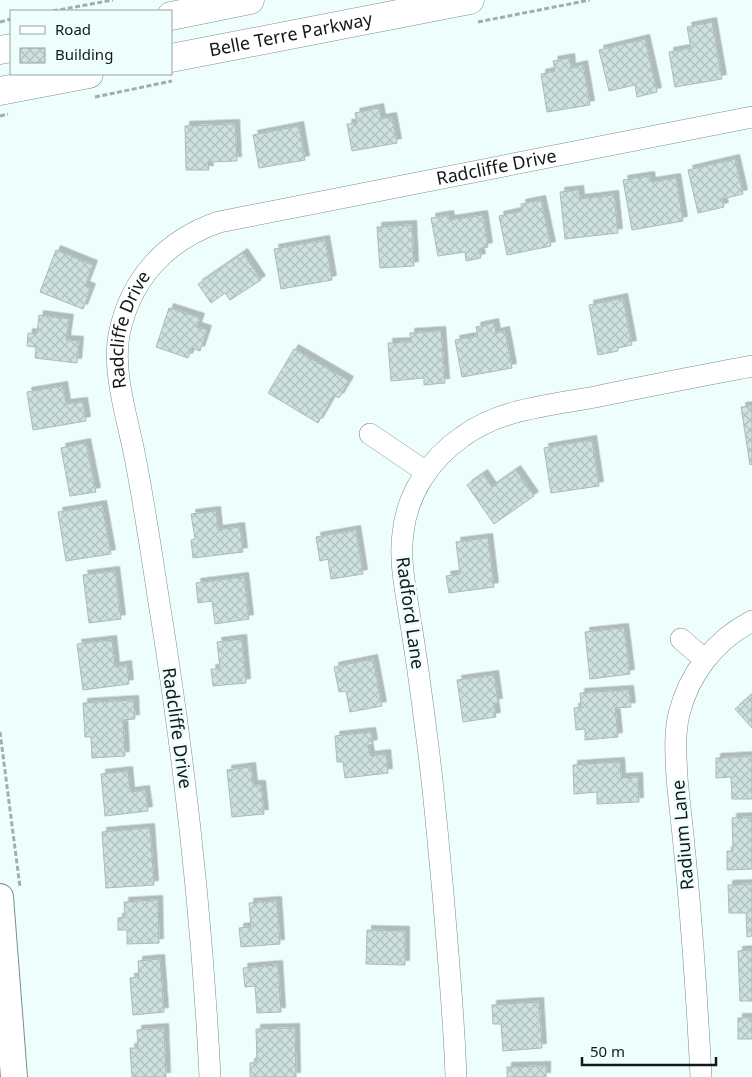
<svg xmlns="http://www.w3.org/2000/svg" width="752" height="1077" viewBox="0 0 752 1077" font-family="'Noto Sans',sans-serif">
  <defs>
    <pattern id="building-cross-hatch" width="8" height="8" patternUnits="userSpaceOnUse" patternTransform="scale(1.25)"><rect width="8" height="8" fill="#cde1df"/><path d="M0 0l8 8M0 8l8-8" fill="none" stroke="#afc0bf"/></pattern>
    <filter id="shadow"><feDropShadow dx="4.5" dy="-4.5" stdDeviation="0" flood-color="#0004"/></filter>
  </defs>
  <rect width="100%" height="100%" fill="#eefefd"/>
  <!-- building -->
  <g fill="url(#building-cross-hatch)" stroke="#a9bcba" filter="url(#shadow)">
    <path d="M712 22 722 79 675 87 669 52 691 48 687 27Z"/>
    <path d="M645 39 657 92 637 97 635 85 609 91 599 50Z"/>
    <path d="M570 58 571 68 583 65 590 105 547 112 541 74 555 71 553 61Z"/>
    <path d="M379 108 381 119 392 117 397 143 352 151 347 124 357 123 355 113Z"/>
    <path d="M235 124 237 161 208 162 209 170H186L185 126Z"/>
    <path d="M299 126 305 160 259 168 253 135Z"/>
    <path d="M735 159 743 194 722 199 724 207 698 213 688 170Z"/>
    <path d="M650 176 651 182 676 178 683 221 632 230 623 180Z"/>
    <path d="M579 190 580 199 614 195 618 233 565 239 560 192Z"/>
    <path d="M541 200 551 246 507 255 499 216 522 211 521 204Z"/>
    <path d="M449 215 450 220 483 215 488 247 479 249 481 258 466 261 465 252 438 256 431 218Z"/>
    <path d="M412 225 414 266 380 268 377 227Z"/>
    <path d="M325 240 332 280 281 289 274 249Z"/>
    <path d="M56 250 93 265 85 286 91 288 83 309 40 292Z"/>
    <path d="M243 253 261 280 230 300 225 293 211 303 198 284Z"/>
    <path d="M623 298 632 345 618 348V351L598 355 589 305Z"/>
    <path d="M169 308 200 318 197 327 207 330 200 351 192 348 188 358 156 347Z"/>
    <path d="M39 315 69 319 66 340 79 341 77 363 35 358 36 347 27 346 28 333 37 334Z"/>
    <path d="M494 323 496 333 505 331 512 368 462 377 455 340 478 336 476 327Z"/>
    <path d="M441 331 445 383 424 385V378L391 381 388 343 411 342 410 333Z"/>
    <path d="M294 349 349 381 339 398 334 395 318 423 268 393Z"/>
    <path d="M63 386 66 404 83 402 86 421 33 430 27 392Z"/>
    <path d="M752 406V464L750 465 741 407Z"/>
    <path d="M592 440 599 486 551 493 544 448Z"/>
    <path d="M86 443 96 492 70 496 61 448Z"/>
    <path d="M516 470 534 496 494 524 467 485 483 474 492 487Z"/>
    <path d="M102 505 111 554 66 561 58 512Z"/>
    <path d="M216 511 218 530 240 527 243 552 193 558 191 540 195 539 191 514Z"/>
    <path d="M356 530 363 574 331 579 328 559 320 561 316 537Z"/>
    <path d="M488 538 494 587 449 593 446 576 460 574 456 542Z"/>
    <path d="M115 571 121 619 89 623 83 575Z"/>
    <path d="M244 577 249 619 215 624 212 601 198 603 196 583Z"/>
    <path d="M624 628 630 674 590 679 585 632Z"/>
    <path d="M242 639 246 683 213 686 211 669H220L217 642Z"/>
    <path d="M112 640 115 667 127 665 129 684 83 690 77 644Z"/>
    <path d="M373 659 382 706 350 712 346 691 339 692 334 667Z"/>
    <path d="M494 675 498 703H494L496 717 463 722 457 680Z"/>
    <path d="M629 690 631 707 615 708 618 737 585 740V729L576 730 574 708 581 707 580 693Z"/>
    <path d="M752 694V728L735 709Z"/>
    <path d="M134 700 135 719 123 720 125 756 92 758 91 737H85L83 703Z"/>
    <path d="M371 732 373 744 368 745 370 756 386 754 388 773 345 778 343 762H337L335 736Z"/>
    <path d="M752 756V799H732L731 777 716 778V758Z"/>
    <path d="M620 762 621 778 638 777 639 802 597 804V792L574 794 573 765Z"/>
    <path d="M251 767 253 785H261L264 814 232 817 227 770Z"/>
    <path d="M128 771 130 792 145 790 148 811 105 816 101 774Z"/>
    <path d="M752 817V869L727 870V851H733L732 818Z"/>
    <path d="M150 828 154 885 106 888 102 832Z"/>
    <path d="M752 884V936L747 937 746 913H729L728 885Z"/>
    <path d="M158 900 159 943 127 944V930H118V918L125 917 124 902Z"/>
    <path d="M277 901 280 944 241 947 239 928 251 927 249 903Z"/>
    <path d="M367 930 405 931V965L366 964Z"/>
    <path d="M752 950V1001H740L738 951Z"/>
    <path d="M160 959 164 1012 133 1015 130 978 139 977 138 961Z"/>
    <path d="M278 965 281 1012 257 1013 255 986 245 987 243 968Z"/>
    <path d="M539 1002 542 1048 503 1051 501 1024H493L492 1005Z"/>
    <rect x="738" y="1018" width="14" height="21"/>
    <path d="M164 1028 166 1077H132L130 1048H138L137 1030Z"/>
    <path d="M295 1028 296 1077H250V1063L257 1062 256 1029Z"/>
    <path d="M546 1066V1077H507V1067Z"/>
  </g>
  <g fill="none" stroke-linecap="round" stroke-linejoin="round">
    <defs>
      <g id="minor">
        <path d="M370 434 426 472"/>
        <path d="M681 639 705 660"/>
        <path id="s1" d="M210 1077C202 916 184 755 158 596 151 550 144 503 135 457 128 420 112 373 119 335 130 279 166 240 219 222L752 117"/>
        <path d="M456 1077C454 1016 448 955 443 893 438 842 434 790 427 739 422 699 417 659 410 619 406 591 399 562 403 533 407 494 430 459 462 437 499 409 551 405 595 397 647 386 700 376 752 366"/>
        <path d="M701 1077C697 1000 692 923 684 846 682 823 679 801 677 778 676 757 674 735 679 714 689 674 715 640 752 621"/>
      </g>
      <path id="tertiary" d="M0 897 14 1077"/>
      <g id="secondary">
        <path d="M171 16 250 0"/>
        <path d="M0 50 11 48"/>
        <path id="s2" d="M171 58 470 0"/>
        <path d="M0 91 89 74"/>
      </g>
    </defs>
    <!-- minor casing -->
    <use href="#minor" stroke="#7b8e8c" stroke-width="22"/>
    <!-- tertiary casing -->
    <use href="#tertiary" stroke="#7b8e8c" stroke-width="28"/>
    <!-- secondary casing -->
    <use href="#secondary" stroke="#7b8e8c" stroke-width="29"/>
    <!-- path -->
    <g stroke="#a1aead" stroke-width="3" stroke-dasharray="5 2.5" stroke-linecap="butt">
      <path d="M53 11 113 0"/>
      <path d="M0 22 11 19"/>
      <path d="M478 22 590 0"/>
      <path d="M95 97 172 81"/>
      <path d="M0 116 8 114"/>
      <path d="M0 732 20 887"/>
    </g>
    <!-- minor -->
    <use href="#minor" stroke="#fff" stroke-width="21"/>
    <!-- tertiary -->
    <use href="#tertiary" stroke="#fff" stroke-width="26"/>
    <!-- secondary -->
    <use href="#secondary" stroke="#fff" stroke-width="28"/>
  </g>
  <g text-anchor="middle" stroke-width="5" stroke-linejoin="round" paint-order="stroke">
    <!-- street labels -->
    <g font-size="18" fill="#121918" stroke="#eefefd">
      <text dy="6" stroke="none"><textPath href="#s2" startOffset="122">Belle Terre Parkway</textPath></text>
      <text dy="6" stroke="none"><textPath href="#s1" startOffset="1190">Radcliffe Drive</textPath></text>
      <text dy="6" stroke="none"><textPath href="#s1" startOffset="756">Radcliffe Drive</textPath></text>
      <text transform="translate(410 613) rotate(82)" y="6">Radford Lane</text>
      <text transform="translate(177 728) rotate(82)" y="6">Radcliffe Drive</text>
      <text transform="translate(683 835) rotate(-95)" y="6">Radium Lane</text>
    </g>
  </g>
  <!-- legend -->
  <rect x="10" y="10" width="162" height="65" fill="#eefefd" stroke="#96a2a1"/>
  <rect x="20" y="26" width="25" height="8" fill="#ffffff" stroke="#96a2a1"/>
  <text x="55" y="35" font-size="15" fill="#121918">Road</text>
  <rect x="20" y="48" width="25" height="15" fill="url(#building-cross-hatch)" stroke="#96a2a1"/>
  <text x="55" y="60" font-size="15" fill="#121918">Building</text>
  <!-- scale -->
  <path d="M582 1057v8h134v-8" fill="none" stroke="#121918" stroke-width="2.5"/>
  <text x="590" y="1057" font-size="15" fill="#121918" stroke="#eefefd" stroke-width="4" paint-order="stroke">50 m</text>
</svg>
